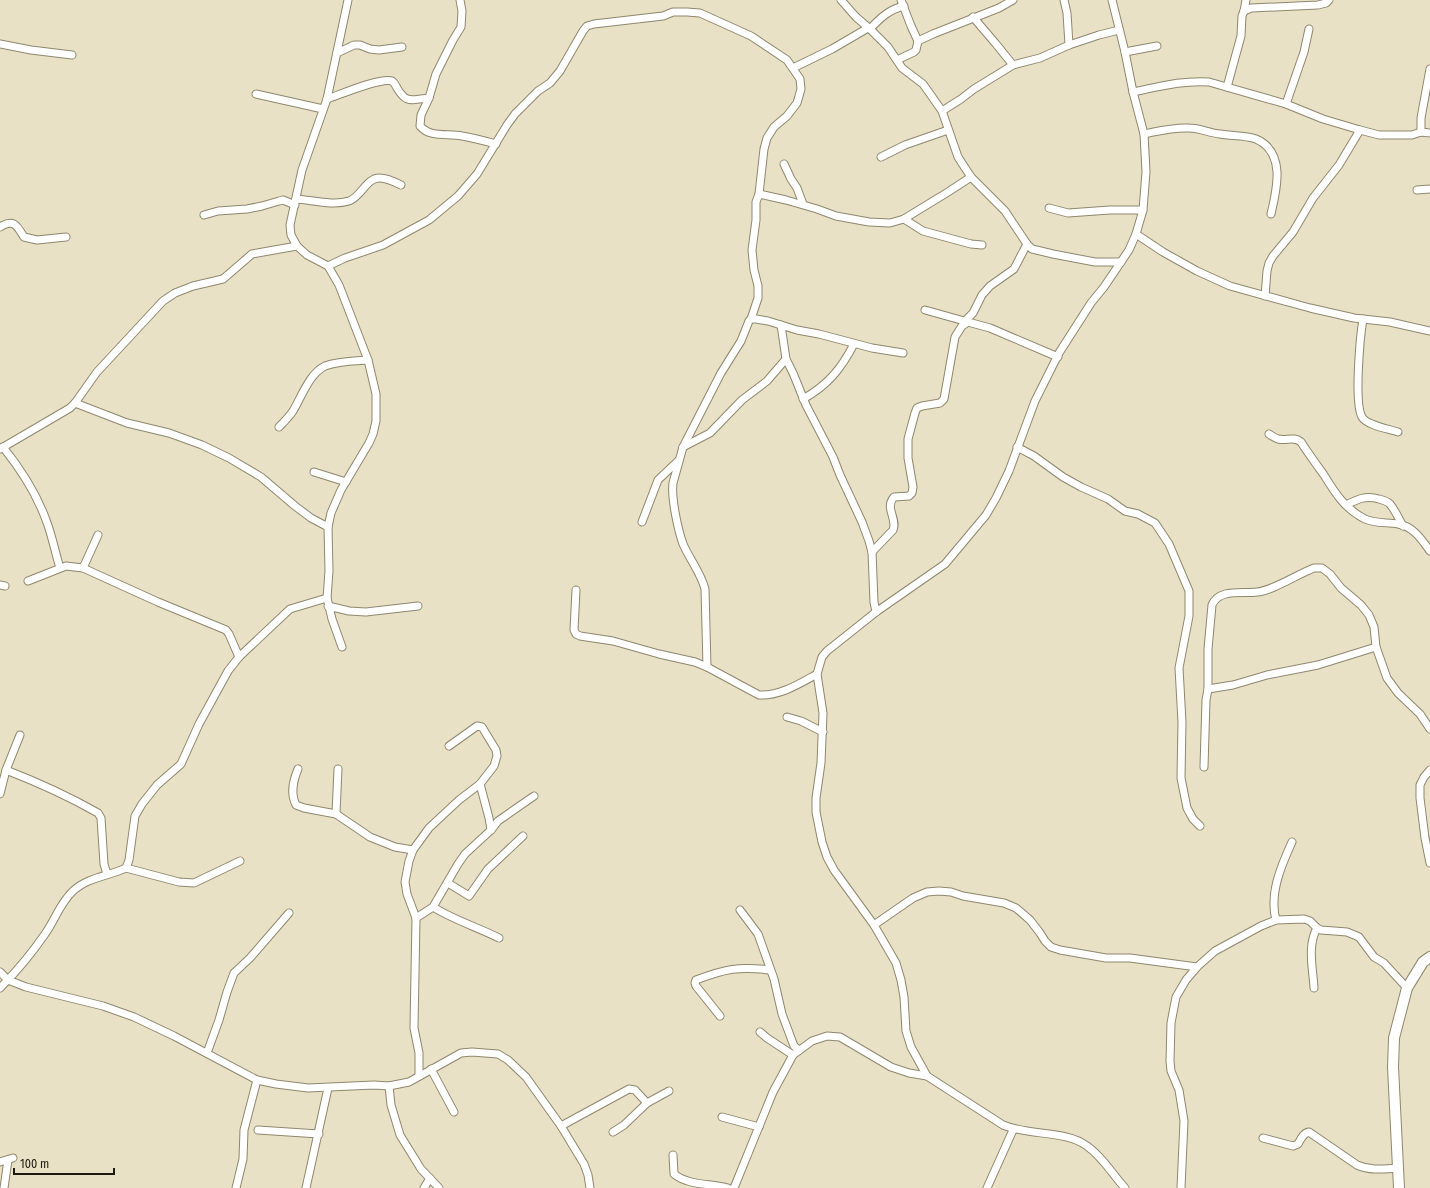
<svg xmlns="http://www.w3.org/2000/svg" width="1430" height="1188" viewBox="0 0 1430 1188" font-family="'Fira Sans Condensed',sans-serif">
  <rect width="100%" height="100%" fill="#e9e1c5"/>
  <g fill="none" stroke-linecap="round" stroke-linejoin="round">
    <defs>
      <g id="street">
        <path d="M460 0 462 11 461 27 453 40 436 74 429 98 421 115 420 126C430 138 448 133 462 136 474 138 485 141 496 144"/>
        <path d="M841 0 856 17 870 29 888 47 902 68 923 84 928 91 942 111 958 157 971 177 1005 211 1027 244 1032 249 1053 254 1095 262H1121"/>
        <path d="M901 0 911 26 918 41"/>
        <path d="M1064 0 1067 13 1069 45"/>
        <path d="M1244 11 1251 8 1318 5 1326 3 1329 0"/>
        <path d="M973 17 996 44 1013 65"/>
        <path d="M870 29C880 18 890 9 904 6"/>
        <path d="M0 44 31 50 72 55"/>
        <path d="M1125 52 1157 46"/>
        <path d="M337 53 354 45H360L370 49 379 50 402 47"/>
        <path d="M897 60 914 52 916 50 918 41 933 34 999 8 1013 0"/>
        <path d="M793 68 832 49 868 28"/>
        <path d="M1227 87 1241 36 1242 16 1244 11 1246 0"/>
        <path d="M1133 92C1158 87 1183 80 1209 82L1286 104 1323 119 1360 130 1379 135H1412L1421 132 1430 133"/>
        <path d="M256 94 323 109"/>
        <path d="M327 99C339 95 381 77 392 81 395 83 396 86 397 88 407 105 412 99 429 98"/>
        <path d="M1286 104 1304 52 1309 29"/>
        <path d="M942 111 961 99 974 89 1013 65 1040 58 1069 45 1099 35 1119 30"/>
        <path d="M1421 132V118L1430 69"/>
        <path d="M1144 134C1159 131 1174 127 1189 128 1200 128 1209 133 1220 134 1231 136 1245 135 1256 139 1286 152 1277 189 1271 214"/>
        <path d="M881 157 905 145 948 130"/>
        <path d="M784 164 791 179 797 188 803 204"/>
        <path d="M1417 190 1430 189"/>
        <path d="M759 194 786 200 817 209 836 216 869 222 890 223 904 219 912 214 948 192 971 177"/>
        <path d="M296 199C312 200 333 206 349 201 361 197 367 177 380 178 387 178 395 182 401 185"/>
        <path d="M1049 208 1068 213 1110 210H1143"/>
        <path d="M204 215 218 211 247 209 262 206 279 201 283 200 295 205"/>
        <path d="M904 219 923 231 971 244 982 245"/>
        <path d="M0 227C14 218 17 226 24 237L37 240 66 237"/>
        <path d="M1136 234 1163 252 1197 271 1230 286 1310 308 1354 318 1390 322 1430 331"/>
        <path d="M328 266 345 258 383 245 429 220 458 196 477 174 507 125 515 114 538 91 550 83 560 71 583 31 587 26 594 24 663 16 673 12H687L700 13 751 36 787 60 800 79 801 89 797 103 787 116 774 127 767 138 764 149 759 194 756 202V220L752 250 754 270 758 286V298L751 319"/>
        <path d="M1265 296 1267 271 1269 263 1273 256 1293 232 1313 198 1339 165 1360 130"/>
        <path d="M925 310 968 322"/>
        <path d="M1363 319C1360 337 1354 403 1362 417 1366 425 1389 429 1398 432"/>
        <path d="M965 321 973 313 982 295 990 286 1014 269 1027 244"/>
        <path d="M781 325 786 359 793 373 806 405 833 457 840 475 862 522 869 541 872 552 874 602 876 612"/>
        <path d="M803 399C828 385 841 369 854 344"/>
        <path d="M75 403 127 423 169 433 202 445 229 458 261 477 295 506 311 518 328 527"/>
        <path d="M279 427C284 422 289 417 293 411 302 396 309 374 325 366 338 361 354 361 368 360"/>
        <path d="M1269 434C1272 436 1275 438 1278 439 1287 441 1294 436 1301 442 1308 453 1316 464 1324 475 1335 493 1345 509 1365 519 1376 524 1387 522 1398 524 1413 526 1422 540 1430 551"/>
        <path d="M3 447C19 467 37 495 46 520 52 535 55 552 60 568"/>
        <path d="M683 447 710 433 742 400 767 381 786 359"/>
        <path d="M1017 447 1034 456 1063 477 1081 487 1108 499 1125 511 1138 514 1155 523 1169 544 1189 591V616L1179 668 1182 722 1181 778 1187 808 1193 819 1200 826"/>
        <path d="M0 449 70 408 75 403 97 372 163 301 175 293 193 286 223 279 252 254 297 246"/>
        <path d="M314 472 346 482"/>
        <path d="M1346 505C1358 499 1366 495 1379 499 1383 500 1387 501 1390 504 1395 510 1399 519 1403 526"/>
        <path d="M642 522 658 480 678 461"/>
        <path d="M872 552 893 530C898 519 884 508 894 497L909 496 912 493 913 487 908 458V439L915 413 917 408 922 406 940 403 944 399 955 337 962 326 968 322 990 328 1058 357"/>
        <path d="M83 568 98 535"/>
        <path d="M28 581 66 566 83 568 158 602 226 630 229 634 239 657"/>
        <path d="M0 585 5 586"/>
        <path d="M576 590 574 630 576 634 580 636 613 641 659 654 695 662 707 667 759 695C780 696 799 684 817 674"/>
        <path d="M328 606 349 611 366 612 418 606"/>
        <path d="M342 647 332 619 327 598 329 571 328 527 331 513 341 490 369 443 373 434 376 421V394L368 360 339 285 328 266 307 255 297 246 291 235 290 225 302 170 327 99 348 0"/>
        <path d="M707 667 705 589C701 573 690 560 683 544 678 530 671 498 673 483L683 447 721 373 741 341 749 321 751 319H756L768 321 797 330 819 334 872 348 903 353"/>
        <path d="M1208 689 1233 685 1267 675 1318 665 1376 647"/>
        <path d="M787 717 801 721 823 732"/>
        <path d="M1204 767 1206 700 1208 689V649L1212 605C1219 588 1243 594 1257 592 1272 591 1298 574 1314 568H1322L1330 574 1341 588 1361 605 1369 615 1374 627 1376 647 1387 678 1398 693 1420 714 1430 729"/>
        <path d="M298 769C293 781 290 793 296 805L304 808 336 814 370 837 395 847 413 850"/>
        <path d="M6 770C37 782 68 796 98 813L101 818 104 864 107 874"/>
        <path d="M1430 770 1424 777 1420 785V798L1425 838 1430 863"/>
        <path d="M480 784 489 818 491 830"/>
        <path d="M0 794 6 770 20 735"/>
        <path d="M336 814 338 769"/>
        <path d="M126 868 179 882 194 883 240 861"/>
        <path d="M448 883 469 896 488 869 523 836"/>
        <path d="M433 907C454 920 477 927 499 938"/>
        <path d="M740 910 758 934 774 979 782 1014 794 1046 799 1050"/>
        <path d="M416 918 433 907 458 864 465 854 491 830 498 821 534 796"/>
        <path d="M1276 920C1269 894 1281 866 1292 842"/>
        <path d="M874 925 913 898 927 892 939 891 951 892 963 896 1004 903 1016 908 1030 920 1040 933 1045 941 1051 947 1060 950 1106 958H1130L1197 967"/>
        <path d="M0 972 8 980 26 987 103 1006 134 1017 174 1036 257 1080 276 1084 308 1088 374 1085 389 1086 409 1082 461 1053 472 1052 498 1054 508 1060 526 1077 561 1126 584 1164 588 1175 590 1188"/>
        <path d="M0 988C16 972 32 953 45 934 55 920 60 903 73 891 88 877 109 876 126 868L129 860 135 816 142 804 157 785 181 764 199 724 228 671 239 657 290 609 327 598"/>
        <path d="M1314 988C1313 969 1307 946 1317 928"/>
        <path d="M720 1016 696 986 695 983 696 980C725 969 739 966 770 970"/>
        <path d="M760 1032 767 1038 793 1055"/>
        <path d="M207 1053 219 1020 227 992 234 973 250 958 289 913"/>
        <path d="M431 1069 454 1112"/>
        <path d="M419 1076V1053L414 1028 416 918 407 894 405 882 409 861 413 850 429 828 459 800 480 784 494 766 497 756 496 750 482 727 477 726 449 746"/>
        <path d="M927 1076 911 1047 906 1031 904 997 901 980 896 963 874 925 834 870 827 857 822 842 816 812V798L821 763 823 713 817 674 822 657 827 651 876 612 945 564 986 515 996 498 1009 471 1035 401 1059 353 1091 303 1104 287 1129 250 1136 234 1143 210 1146 172 1144 134 1133 92 1125 52 1112 0"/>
        <path d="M389 1086 391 1105 400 1135 421 1169 439 1188"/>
        <path d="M722 1117 759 1127"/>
        <path d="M561 1126 629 1089 635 1090 647 1103"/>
        <path d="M258 1130 319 1134"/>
        <path d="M613 1132 624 1125 647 1103 669 1091"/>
        <path d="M1263 1138 1293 1146 1298 1144C1301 1139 1303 1133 1309 1132L1357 1165C1371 1171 1383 1169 1398 1168"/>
        <path d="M673 1155 674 1174C689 1186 710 1183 728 1188"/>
        <path d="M0 1162 13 1158"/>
        <path d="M4 1188 8 1160"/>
        <path d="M236 1188 243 1159 244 1130 257 1080"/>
        <path d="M306 1188 328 1088"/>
        <path d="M424 1188 430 1178"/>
        <path d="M734 1188 773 1092 793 1055 812 1041 827 1036 840 1037 891 1067 909 1073 927 1076 1003 1125C1029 1136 1066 1130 1087 1146 1103 1157 1112 1174 1125 1188"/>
        <path d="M987 1188 1013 1130"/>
        <path d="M1181 1188 1184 1121 1179 1090 1171 1071 1170 1061 1171 1023 1176 997 1186 980 1197 967 1215 951 1261 926 1276 920 1304 919 1310 921 1317 928 1321 930 1347 932 1359 937 1374 957 1384 963 1407 988"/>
      </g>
      <path id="secondary" d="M1399 1188 1393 1067 1394 1038 1407 988 1423 962 1430 957"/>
    </defs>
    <!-- street casing -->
    <use href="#street" stroke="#8f876d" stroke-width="9"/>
    <!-- secondary casing -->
    <use href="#secondary" stroke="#8f876d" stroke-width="12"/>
    <!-- street -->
    <use href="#street" stroke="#fff" stroke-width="7"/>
    <!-- secondary -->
    <use href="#secondary" stroke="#fff" stroke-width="10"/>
  </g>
  <!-- scale -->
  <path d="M14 1168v6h100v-6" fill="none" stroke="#1c190f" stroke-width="2"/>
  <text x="20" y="1168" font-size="12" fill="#1c190f" stroke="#e9e1c5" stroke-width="3" paint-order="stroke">100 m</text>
</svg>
